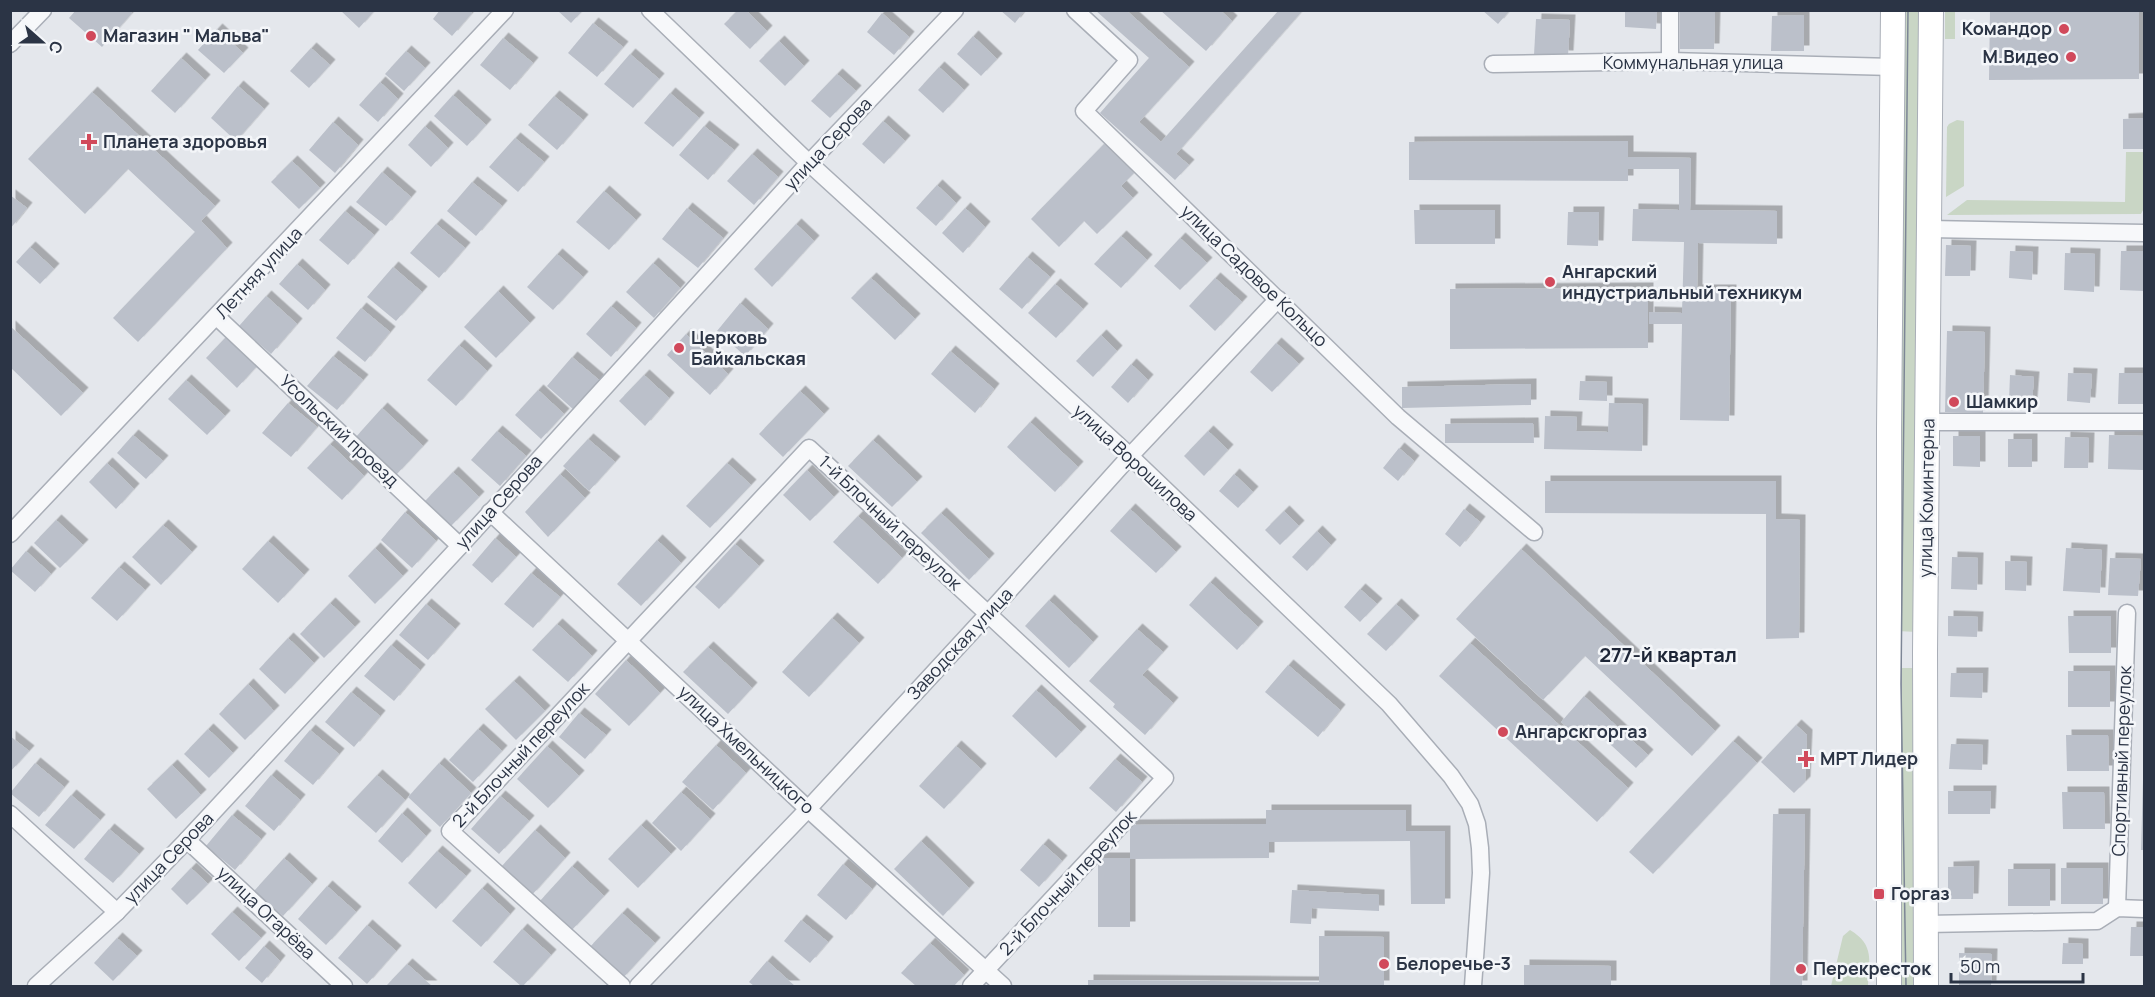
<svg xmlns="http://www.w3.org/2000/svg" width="2155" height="997" viewBox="0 0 2155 997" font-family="Manrope,sans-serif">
  <defs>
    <filter id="shadow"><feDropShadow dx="5.5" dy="-5.5" stdDeviation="0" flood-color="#0004"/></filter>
  </defs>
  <rect width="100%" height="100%" fill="#e4e7ec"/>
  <!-- green -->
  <g fill="#c9d6c5">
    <path d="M1920 10 1917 632 1897 631 1898 11Z"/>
    <rect x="1945" y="11" width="10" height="28"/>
    <path d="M1957 120 1964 121V186L1946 197 1947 127 1949 124Z"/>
    <path d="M2126 152H2144V208L2141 214 1947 215 1967 200 2125 202Z"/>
    <rect x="1896" y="668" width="20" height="318"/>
    <path d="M1850 930C1875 945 1869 961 1868 986H1831L1843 936Z"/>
  </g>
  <!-- building -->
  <g fill="#bbc0ca" filter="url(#shadow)">
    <path d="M76 10H129L132 13 102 47 69 18Z"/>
    <path d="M340 10H375L359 28Z"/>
    <path d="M440 10H470L472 13 452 36 433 19Z"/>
    <path d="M557 10H583L571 23Z"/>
    <path d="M738 10H746L767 31 750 49 724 24Z"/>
    <path d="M1000 10H1025L1015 23Z"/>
    <path d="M1095 10H1126L1189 67 1139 122 1161 142 1279 10H1303L1176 154 1189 165 1175 180 1100 113 1149 58Z"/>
    <path d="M1160 10H1220L1232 21 1206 51Z"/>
    <path d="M1482 10H1510L1498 24Z"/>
    <path d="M1625 10H1657L1656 29 1625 27Z"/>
    <path d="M1990 10H2139V79L1989 80Z"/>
    <path d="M1680 11 1715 12 1714 49H1680Z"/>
    <path d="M882 13 909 37 894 55 867 32Z"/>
    <path d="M1804 15V51H1771L1772 16Z"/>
    <path d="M1536 19 1570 20 1568 56 1534 55Z"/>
    <path d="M593 23 623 47 597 77 568 53Z"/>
    <path d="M217 29 243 53 224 73 198 50Z"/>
    <path d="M973 36 997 59 981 76 957 54Z"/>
    <path d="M503 38 533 63 510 90 480 65Z"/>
    <path d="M779 41 804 66 785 86 759 61Z"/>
    <path d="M311 48 330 65 309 88 290 71Z"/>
    <path d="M406 51 425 68 404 91 385 74Z"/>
    <path d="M630 54 659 79 633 108 604 84Z"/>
    <path d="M181 58 205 80 175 113 151 91Z"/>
    <path d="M939 67 964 90 943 113 918 90Z"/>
    <path d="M837 74 856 91 830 118 811 101Z"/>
    <path d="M380 82 398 99 378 122 359 105Z"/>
    <path d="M238 86 264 109 236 141 211 118Z"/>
    <path d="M92 92 215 206 201 221 227 248 138 342 113 318 195 232 128 169 85 214 28 159Z"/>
    <path d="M670 93 699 118 673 147 644 123Z"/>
    <path d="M453 95 486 125 467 146 434 116Z"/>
    <path d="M554 96 583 120 557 150 528 125Z"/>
    <path d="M2144 118V149H2123V119Z"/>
    <path d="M883 121 905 141 884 164 862 144Z"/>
    <path d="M333 122 358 145 335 173 309 150Z"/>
    <path d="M425 126 448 148 431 167 408 145Z"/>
    <path d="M704 126 734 150 708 180 679 155Z"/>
    <path d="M515 138 544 162 518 192 489 167Z"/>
    <path d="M1628 141V157L1691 158 1690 210 1777 211V244L1698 243 1697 290H1731L1729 421 1680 420 1682 324H1649V312L1682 313 1684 242 1632 241 1633 209 1679 210V169H1628V181L1409 180V142Z"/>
    <path d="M1104 144 1134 173 1121 186 1133 198 1097 234 1084 221 1059 247 1031 219Z"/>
    <path d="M752 154 778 177 754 205 727 181Z"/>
    <path d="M292 161 320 188 299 209 271 182Z"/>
    <path d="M382 172 411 197 386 226 356 202Z"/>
    <path d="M472 182 502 206 476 236 447 211Z"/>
    <path d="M937 185 956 203 936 226 916 208Z"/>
    <path d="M604 191 636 220 609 250 576 222Z"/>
    <path d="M10 195 27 208 10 229Z"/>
    <path d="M687 208 723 238 698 268 662 239Z"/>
    <path d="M965 208 985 227 963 253 942 233Z"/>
    <path d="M1414 210H1495V244H1415Z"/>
    <path d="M345 211 374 235 348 265 319 240Z"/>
    <path d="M1568 212H1599L1598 246 1567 245Z"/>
    <path d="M436 224 465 248 439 278 410 253Z"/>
    <path d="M796 224 814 241 772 287 754 269Z"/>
    <path d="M1121 236 1147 260 1121 288 1094 264Z"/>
    <path d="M1180 238 1207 263 1180 290 1154 266Z"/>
    <path d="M1946 245 1971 246 1970 276H1945Z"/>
    <path d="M30 247 54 269 40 284 16 262Z"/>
    <path d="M2010 251 2033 252 2032 280 2009 278Z"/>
    <path d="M2121 251H2144V291L2120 290Z"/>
    <path d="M2065 253 2095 254 2094 292 2064 290Z"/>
    <path d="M557 254 583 277 553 310 527 287Z"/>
    <path d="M1027 257 1050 277 1022 309 999 289Z"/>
    <path d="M653 263 680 288 654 318 626 292Z"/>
    <path d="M297 264 325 290 308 310 279 284Z"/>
    <path d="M393 267 422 292 396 321 367 297Z"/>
    <path d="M871 278 915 319 895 340 851 298Z"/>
    <path d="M1215 278 1242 302 1215 331 1189 306Z"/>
    <path d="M1055 284 1083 309 1056 338 1028 313Z"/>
    <path d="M1648 288V348L1450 349V289Z"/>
    <path d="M498 291 530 323 496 358 464 327Z"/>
    <path d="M266 296 297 324 271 354 239 326Z"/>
    <path d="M740 303 768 329 745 356 717 331Z"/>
    <path d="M611 306 636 328 611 357 586 334Z"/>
    <path d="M361 308 390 332 365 362 336 338Z"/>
    <path d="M10 326 83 393 61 416 10 367Z"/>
    <path d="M1947 331 1985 332 1983 413 1945 412Z"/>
    <path d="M686 334 728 374 710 395 667 355Z"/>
    <path d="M1101 335 1117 351 1093 377 1076 361Z"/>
    <path d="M226 337 257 366 237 388 206 358Z"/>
    <path d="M1276 343 1299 364 1272 392 1250 372Z"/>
    <path d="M459 345 487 371 456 406 427 380Z"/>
    <path d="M950 351 994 389 975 413 931 374Z"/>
    <path d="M333 356 363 380 337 410 307 386Z"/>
    <path d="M572 357 599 380 574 410 547 386Z"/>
    <path d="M1131 364 1148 380 1128 403 1111 387Z"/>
    <path d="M2068 373 2092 374 2090 403 2067 401Z"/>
    <path d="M2119 373H2144V404H2118Z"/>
    <path d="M644 375 669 398 645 426 619 401Z"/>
    <path d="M2010 375 2034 377 2032 403 2009 401Z"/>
    <path d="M186 380 225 416 207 435 168 399Z"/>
    <path d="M1580 381 1607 382V401L1579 400Z"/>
    <path d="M1531 384V405L1402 408V387Z"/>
    <path d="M538 390 564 414 541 439 515 415Z"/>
    <path d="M800 391 824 414 783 457 759 434Z"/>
    <path d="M288 403 317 427 291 457 262 433Z"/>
    <path d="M1609 403 1643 404 1642 451 1544 449 1545 416 1577 417 1576 431 1608 432Z"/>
    <path d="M382 408 423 446 396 475 355 438Z"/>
    <path d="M1030 422 1078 467 1055 492 1007 447Z"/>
    <path d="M1533 423 1534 443H1445V424Z"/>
    <path d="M497 431 526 456 500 486 471 460Z"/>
    <path d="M1208 431 1228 450 1204 476 1184 456Z"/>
    <path d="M133 435 163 461 146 479 117 453Z"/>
    <path d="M2109 435 2144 436V470L2108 469Z"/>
    <path d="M1953 436H1980V467L1953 466Z"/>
    <path d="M2065 437 2089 438 2088 468H2064Z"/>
    <path d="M588 439 615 462 589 491 563 466Z"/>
    <rect x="2008" y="439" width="24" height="28"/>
    <path d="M873 440 917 482 892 507 848 466Z"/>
    <path d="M330 444 364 476 342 500 307 468Z"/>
    <path d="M1399 448 1414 461 1398 481 1383 468Z"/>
    <path d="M107 463 134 489 116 509 89 482Z"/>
    <path d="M727 463 751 485 710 528 686 506Z"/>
    <path d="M807 470 834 497 810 521 783 495Z"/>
    <path d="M453 472 479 497 451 526 425 501Z"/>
    <path d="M560 474 585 498 548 537 525 512Z"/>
    <path d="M1234 474 1253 492 1238 508 1219 491Z"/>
    <path d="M1545 481H1776V519L1800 520 1799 638 1766 639V514L1545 513Z"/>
    <path d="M1130 509 1176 552 1156 573 1110 531Z"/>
    <path d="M1464 509 1480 522 1460 547 1445 534Z"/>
    <path d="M1284 511 1299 526 1280 545 1265 530Z"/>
    <path d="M405 512 436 541 412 568 381 540Z"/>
    <path d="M941 513 989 559 969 580 921 533Z"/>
    <path d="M858 516 902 558 878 584 833 542Z"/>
    <path d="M56 520 83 545 60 568 34 543Z"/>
    <path d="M163 525 192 552 161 585 132 557Z"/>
    <path d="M1317 531 1331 545 1307 571 1292 557Z"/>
    <path d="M495 538 516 557 492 583 472 565Z"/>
    <path d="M657 540 681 563 641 606 617 584Z"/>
    <path d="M268 541 304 575 278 603 242 569Z"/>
    <path d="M735 544 759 566 719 609 695 587Z"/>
    <path d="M375 548 403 576 375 604 348 576Z"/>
    <path d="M2066 548 2102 550 2100 593 2063 591Z"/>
    <path d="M1521 549 1715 731 1692 756 1585 656 1543 700 1456 619Z"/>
    <path d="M26 551 51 574 35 592 10 570Z"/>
    <path d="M1952 557 1978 558 1977 590 1951 589Z"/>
    <path d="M2110 558 2141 559 2138 596 2108 595Z"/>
    <path d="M2005 561 2027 562 2026 591 2005 590Z"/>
    <path d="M119 567 145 590 117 621 91 598Z"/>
    <path d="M531 573 560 597 533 628 504 604Z"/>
    <path d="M1210 582 1258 627 1237 650 1189 605Z"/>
    <path d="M1360 589 1377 604 1360 622 1344 607Z"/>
    <path d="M1049 600 1093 642 1069 668 1025 626Z"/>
    <path d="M330 603 355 627 324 658 300 634Z"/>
    <path d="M426 604 455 629 428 660 399 635Z"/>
    <path d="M1396 604 1414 621 1386 651 1367 634Z"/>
    <path d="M1948 616 1978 617 1977 637 1948 636Z"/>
    <path d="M2068 616H2111V653H2069Z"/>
    <path d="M832 618 859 643 809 697 782 672Z"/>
    <path d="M557 624 592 656 568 682 532 650Z"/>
    <path d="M1137 629 1163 652 1142 675 1173 703 1145 735 1113 707 1115 704 1089 681Z"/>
    <path d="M288 638 314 663 285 694 259 669Z"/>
    <path d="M1470 643 1628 788 1597 822 1439 676Z"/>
    <path d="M391 645 420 670 394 701 364 676Z"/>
    <path d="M708 647 752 688 728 714 683 672Z"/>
    <path d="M626 660 660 693 629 726 595 694Z"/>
    <path d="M1288 665 1340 710 1318 737 1265 692Z"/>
    <rect x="2068" y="671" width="42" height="36"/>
    <path d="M1951 673H1983L1982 698 1950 697Z"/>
    <path d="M514 681 545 711 516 740 485 709Z"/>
    <path d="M248 684 274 711 245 740 219 714Z"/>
    <path d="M1036 690 1081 732 1056 758 1012 716Z"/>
    <path d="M351 692 380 716 354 747 325 722Z"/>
    <path d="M1584 696 1648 755 1636 768 1588 724 1577 736 1561 722Z"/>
    <path d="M579 713 606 735 585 759 559 737Z"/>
    <path d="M1796 725 1807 735 1805 782 1794 793 1761 762Z"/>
    <path d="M208 729 233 753 209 778 184 754Z"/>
    <path d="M478 729 502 751 473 782 449 760Z"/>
    <path d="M310 730 339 754 313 785 284 761Z"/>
    <path d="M2066 735H2108L2109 771H2067Z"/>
    <path d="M10 736 29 751 10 772Z"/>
    <path d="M1733 741 1757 763 1653 874 1629 852Z"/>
    <path d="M1951 744 1983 745 1982 770 1949 769Z"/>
    <path d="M716 745 746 773 713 810 682 782Z"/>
    <path d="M547 746 579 776 548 808 517 779Z"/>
    <path d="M956 746 981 769 944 809 919 786Z"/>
    <path d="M1115 759 1142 782 1116 812 1089 788Z"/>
    <path d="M35 763 64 787 39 817 10 793Z"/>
    <path d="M439 763 471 793 440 827 408 797Z"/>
    <path d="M172 765 201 795 176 819 147 789Z"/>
    <path d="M271 775 300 800 274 831 245 806Z"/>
    <path d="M377 775 405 800 376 833 347 807Z"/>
    <path d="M2143 779H2144V850H2141Z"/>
    <path d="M1948 791H1991L1990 814H1948Z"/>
    <path d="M681 792 710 819 681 851 652 823Z"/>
    <path d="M2062 792H2104L2105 829H2063Z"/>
    <path d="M71 795 100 820 74 849 45 825Z"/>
    <path d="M500 796 529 821 499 854 471 829Z"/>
    <path d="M1266 810H1406V831H1445V904H1411L1410 841 1269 842V858L1130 859V825L1266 824Z"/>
    <path d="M402 813 426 836 402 863 378 841Z"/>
    <path d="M1773 814H1805L1802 986H1770Z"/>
    <path d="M232 815 261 839 235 870 206 846Z"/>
    <path d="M641 825 671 854 638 888 608 859Z"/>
    <path d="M109 829 139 854 113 883 84 859Z"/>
    <path d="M535 830 565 858 531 896 500 868Z"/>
    <path d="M921 841 969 888 943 916 894 869Z"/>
    <path d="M1043 844 1062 861 1039 887 1020 870Z"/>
    <path d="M437 851 466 876 436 909 408 883Z"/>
    <path d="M284 858 312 884 283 916 254 891Z"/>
    <rect x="1098" y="858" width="32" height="69"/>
    <path d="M843 864 872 889 846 920 817 895Z"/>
    <path d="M572 866 604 896 571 931 539 902Z"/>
    <path d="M1974 866 1973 899H1948V867Z"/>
    <path d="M191 868 208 884 187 905 171 889Z"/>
    <rect x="2061" y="868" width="42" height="36"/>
    <rect x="2008" y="869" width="42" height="37"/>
    <path d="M327 886 356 912 326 945 298 919Z"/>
    <path d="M482 888 510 914 481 947 452 921Z"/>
    <path d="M1292 890 1379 895V911L1312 908 1311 924 1290 923Z"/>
    <path d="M232 912 261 938 239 961 211 934Z"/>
    <path d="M622 913 655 943 621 980 588 949Z"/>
    <path d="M801 920 828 942 810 963 784 941Z"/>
    <path d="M367 925 396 951 367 984 338 958Z"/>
    <path d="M2131 927H2144V956H2130Z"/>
    <path d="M522 929 551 955 523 986H521L493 962Z"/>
    <path d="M1319 936 1384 937V986H1088V980L1319 982Z"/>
    <path d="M117 938 137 956 113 981 94 963Z"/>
    <path d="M930 943 964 975 954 986H916L901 973Z"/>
    <path d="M2063 943 2083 944V964H2062Z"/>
    <path d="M264 946 280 961 262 983 245 968Z"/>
    <path d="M1959 953 1992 954 1991 986H1959Z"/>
    <path d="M767 961 795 986H754L749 982Z"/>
    <path d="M407 964 432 986H386Z"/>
    <path d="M1524 965 1611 966V986H1524Z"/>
  </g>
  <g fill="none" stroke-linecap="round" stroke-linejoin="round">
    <defs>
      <g id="street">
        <path d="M650 10 809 163 1130 456 1389 704 1451 776 1470 804 1477 824 1480 848 1481 873 1473 986"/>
        <path d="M1075 10 1129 60 1084 111 1398 417 1534 532"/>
        <path d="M10 44 43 10"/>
        <path d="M1670 61V10"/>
        <path d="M1493 64 1670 61 1893 67"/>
        <path d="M1930 229 2144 233"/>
        <path d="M217 317 460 546"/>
        <path d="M1928 422H2144"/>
        <path d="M490 512 808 809 1003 986"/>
        <path d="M10 534 505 10"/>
        <path d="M10 814 117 912"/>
        <path d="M187 840 344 986"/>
        <path d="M2117 908 2127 613"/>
        <path d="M1926 924 2097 921 2117 908 2144 909"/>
        <path d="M36 986 117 912 187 840 460 546 809 163 955 10"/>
        <path d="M622 986 450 831 809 448 1165 778 971 986"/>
        <path d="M638 986 808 809 988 614 1130 456 1278 299"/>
      </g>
      <g id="secondary">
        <path d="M1889 986V429L1893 10"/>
        <path d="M1926 986 1925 652 1931 10"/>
      </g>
    </defs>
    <!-- street casing -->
    <use href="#street" stroke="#a9aeb7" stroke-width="19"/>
    <!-- secondary casing -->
    <use href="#secondary" stroke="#a9aeb7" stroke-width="26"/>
    <!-- street -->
    <use href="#street" stroke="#f7f8fa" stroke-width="16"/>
    <!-- secondary -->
    <use href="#secondary" stroke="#fff" stroke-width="24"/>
    <!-- tram -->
    <path stroke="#7d8696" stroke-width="1.5" d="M1906 986 1901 684 1908 10"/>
  </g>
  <!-- markers -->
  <g fill="#d1495b" stroke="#f4f6f9" stroke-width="2">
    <circle cx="2064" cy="29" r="6"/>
    <circle cx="91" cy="36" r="6"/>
    <circle cx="2071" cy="57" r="6"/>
    <path d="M86 133h6v6h6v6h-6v6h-6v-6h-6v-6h6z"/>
    <circle cx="1550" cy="282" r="6"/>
    <circle cx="679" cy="348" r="6"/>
    <circle cx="1954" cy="402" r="6"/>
    <circle cx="1503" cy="732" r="6"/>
    <path d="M1803 750h6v6h6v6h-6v6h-6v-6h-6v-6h6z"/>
    <rect x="1873" y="888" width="12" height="12" rx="3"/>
    <circle cx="1384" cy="964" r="6"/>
    <circle cx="1801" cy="969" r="6"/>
  </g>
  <g text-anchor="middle" stroke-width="5" stroke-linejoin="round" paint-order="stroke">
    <!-- poi labels -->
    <g font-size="18" font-weight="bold" fill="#2b3445" stroke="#f4f6f9" text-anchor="start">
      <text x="2052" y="35" text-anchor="end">Командор</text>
      <text x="103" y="42">Магазин " Мальва"</text>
      <text x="2059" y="63" text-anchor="end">М.Видео</text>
      <text x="103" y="148">Планета здоровья</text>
      <text x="1562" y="278">Ангарский<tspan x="1562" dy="21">индустриальный техникум</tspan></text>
      <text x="691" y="344">Церковь<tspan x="691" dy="21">Байкальская</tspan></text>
      <text x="1966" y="408">Шамкир</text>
      <text x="1515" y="738">Ангарскгоргаз</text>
      <text x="1820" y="765">МРТ Лидер</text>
      <text x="1891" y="900">Горгаз</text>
      <text x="1396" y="970">Белоречье-3</text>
      <text x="1813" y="975">Перекресток</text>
    </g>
    <!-- street labels -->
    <g font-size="18" fill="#2b3445" stroke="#f4f6f9">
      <text x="1693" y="69">Коммунальная улица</text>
      <text transform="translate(828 144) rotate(-47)" y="6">улица Серова</text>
      <text transform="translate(259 273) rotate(-47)" y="6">Летняя улица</text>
      <text transform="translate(1254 276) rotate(44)" y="6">улица Садовое Кольцо</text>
      <text transform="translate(339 431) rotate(43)" y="6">Усольский проезд</text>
      <text transform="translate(1135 463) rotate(43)" y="6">улица Ворошилова</text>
      <text transform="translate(1927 498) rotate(-89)" y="6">улица Коминтерна</text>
      <text transform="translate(499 502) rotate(-48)" y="6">улица Серова</text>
      <text transform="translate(890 523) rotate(43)" y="6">1-й Блочный переулок</text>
      <text transform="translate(960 644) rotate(-47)" y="6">Заводская улица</text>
      <text transform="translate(746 750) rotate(43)" y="6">улица Хмельницкого</text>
      <text transform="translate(521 755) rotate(-47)" y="6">2-й Блочный переулок</text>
      <text transform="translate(2122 761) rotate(-88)" y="6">Спортивный переулок</text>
      <text transform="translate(169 858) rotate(-46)" y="6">улица Серова</text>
      <text transform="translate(1068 883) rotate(-47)" y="6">2-й Блочный переулок</text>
      <text transform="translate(266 913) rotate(43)" y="6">улица Огарёва</text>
    </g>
    <!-- neighbourhood labels -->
    <g font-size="20" font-weight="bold" fill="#1d2536" stroke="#f4f6f9">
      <text x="1668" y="662">277-й квартал</text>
    </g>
  </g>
  <!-- border -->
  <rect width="2155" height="997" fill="none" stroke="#2b3445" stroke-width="24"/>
  <!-- north arrow -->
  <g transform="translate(42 42) rotate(111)" stroke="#f4f6f9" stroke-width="4.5" paint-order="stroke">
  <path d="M0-4.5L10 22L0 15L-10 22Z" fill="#2b3445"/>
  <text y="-9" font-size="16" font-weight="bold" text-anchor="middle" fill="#2b3445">С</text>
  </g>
  <!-- scale -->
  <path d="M1951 973v9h132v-9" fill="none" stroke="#2b3445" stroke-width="3"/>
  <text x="1960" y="973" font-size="18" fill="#2b3445" stroke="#f4f6f9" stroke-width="4.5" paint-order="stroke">50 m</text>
</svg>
